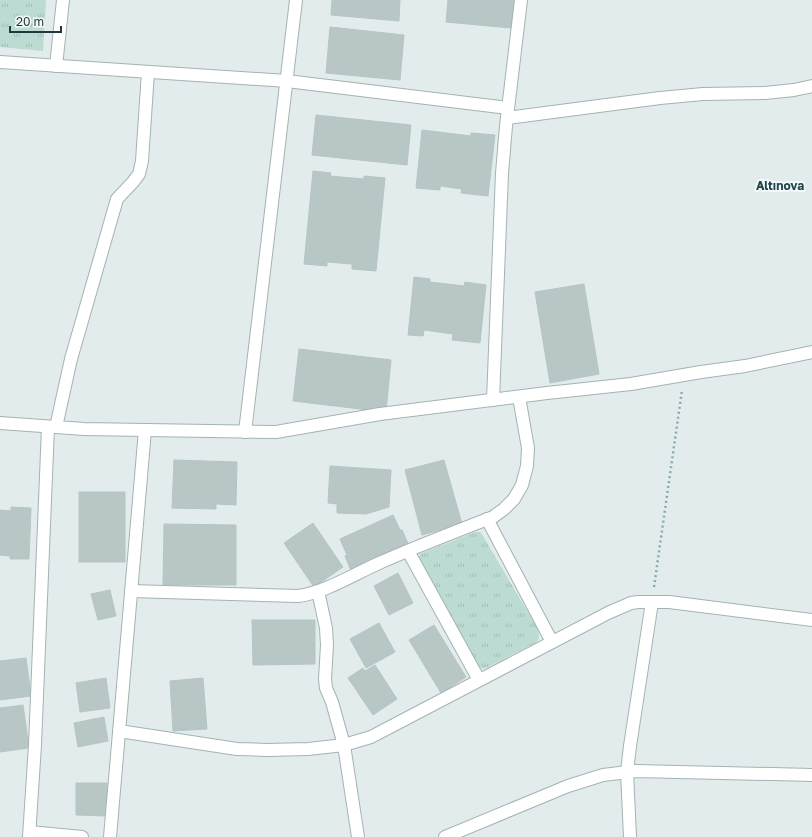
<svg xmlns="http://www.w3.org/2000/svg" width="812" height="837" viewBox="0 0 812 837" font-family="'Golos Text',sans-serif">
  <defs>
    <pattern id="grass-tufts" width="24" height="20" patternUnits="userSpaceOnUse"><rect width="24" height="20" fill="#bcdcd3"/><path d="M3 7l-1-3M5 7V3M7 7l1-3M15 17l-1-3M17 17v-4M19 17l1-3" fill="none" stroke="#a1beb6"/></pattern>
  </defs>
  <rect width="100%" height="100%" fill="#e2ecec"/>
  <!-- grass -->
  <g fill="url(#grass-tufts)">
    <path d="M0 0H46L43 51 0 47Z"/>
    <path d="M475 532H480L483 536 536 626C539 632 541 637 536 643L486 668C481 669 480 668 477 665L418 558 419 555 422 553Z"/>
  </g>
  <!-- building -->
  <g fill="#b8c7c6" stroke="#b5c5c5">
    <path d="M332 0H400L399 21 331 15Z"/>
    <path d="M448 0H514L511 28 446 22Z"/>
    <path d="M330 27 404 35 400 80 326 73Z"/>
    <path d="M316 115 411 125 407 165 312 155Z"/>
    <path d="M422 130 471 136V133L495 135 488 196 461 193 462 189 440 186V190L416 188Z"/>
    <path d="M313 171 331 173 330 176 364 179V176L385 178 376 271 352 269V264L327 262V266L304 264Z"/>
    <path d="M414 277 430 279V282L464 286 465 282 486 285 480 343 452 340 453 334 424 330 423 336 408 335Z"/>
    <path d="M584 284 599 374 550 383 535 292Z"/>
    <path d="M299 349 391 360 386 412 293 401Z"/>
    <path d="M174 460 237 462 236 505 216 504V509L172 508Z"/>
    <path d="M444 460 462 524 422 535 405 470Z"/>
    <path d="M330 466 391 470 389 507 366 514 337 513V504L328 503Z"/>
    <rect x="79" y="492" width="46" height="70"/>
    <path d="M11 507 31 508 29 559H10V556L0 555V510L11 511Z"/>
    <path d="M393 515 400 530H402L409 546 351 571 345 556 347 555 340 539Z"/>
    <path d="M313 523 343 567 314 587 284 543Z"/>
    <path d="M164 524 236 525V585H163Z"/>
    <path d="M398 573 413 603 389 615 374 586Z"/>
    <path d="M110 590 116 616 98 620 91 594Z"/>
    <path d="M252 620H315V664L253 665Z"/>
    <path d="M379 623 395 652 366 668 350 639Z"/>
    <path d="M434 625 466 677 441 693 409 640Z"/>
    <path d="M26 658 31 696 0 700V661Z"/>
    <path d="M375 665 397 699 373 715 348 678 363 668 365 671Z"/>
    <path d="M106 678 110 708 80 712 76 683Z"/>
    <path d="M203 678 207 729 173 731 170 681Z"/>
    <path d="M23 705 29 748 0 752V708Z"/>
    <path d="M104 717 108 741 78 747 74 723Z"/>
    <path d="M76 783H107L106 816 76 815Z"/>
  </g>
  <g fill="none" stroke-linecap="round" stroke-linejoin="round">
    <defs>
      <g id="street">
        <path d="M0 62 287 81 508 108"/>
        <path d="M56 66 63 0"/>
        <path d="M507 118 660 98 703 94 765 93 794 90 812 86"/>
        <path d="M493 400 502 173 506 126 521 0"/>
        <path d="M0 423 84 429 276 432 380 414 547 393 631 384 701 372 745 366 812 352"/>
        <path d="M56 427 71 359 117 199 133 182 139 174 142 161 148 72"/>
        <path d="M245 432 296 0"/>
        <path d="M487 519 552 642"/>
        <path d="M408 551 479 680"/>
        <path d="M131 591 298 596C323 593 353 575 377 564 415 547 454 532 493 517L504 509 514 499 522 485 527 466 528 448 519 397"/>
        <path d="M318 591 326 628 327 645 325 679 326 688 332 702 344 745 358 837"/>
        <path d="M119 731 237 749 268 750 308 749 344 745 371 737 608 613 631 603 638 602H669L812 620"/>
        <path d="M30 832 82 837"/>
        <path d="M29 837 35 745 48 427"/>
        <path d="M110 837 145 430"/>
        <path d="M445 837 568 786 603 775 636 771 812 775"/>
        <path d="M630 837 627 772 630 746 652 602"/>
      </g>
    </defs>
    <!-- street casing -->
    <use href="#street" stroke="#a5b2b4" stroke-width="14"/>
    <!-- path -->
    <path stroke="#84a9ae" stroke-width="2.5" stroke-dasharray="2 3" stroke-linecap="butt" d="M654 587 682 390"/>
    <!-- street -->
    <use href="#street" stroke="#fff" stroke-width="12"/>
  </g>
  <g text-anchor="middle" stroke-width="4" stroke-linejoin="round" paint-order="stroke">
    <!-- quarter labels -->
    <g font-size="12" font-weight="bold" fill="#1f454e" stroke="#f3f9f8">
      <text x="780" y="190">Altınova</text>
    </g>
  </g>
  <!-- scale -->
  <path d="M10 26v6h51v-6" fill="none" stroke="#23383c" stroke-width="2"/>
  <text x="16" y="26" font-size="12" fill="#23383c" stroke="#f3f9f8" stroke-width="3" paint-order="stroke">20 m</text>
</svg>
